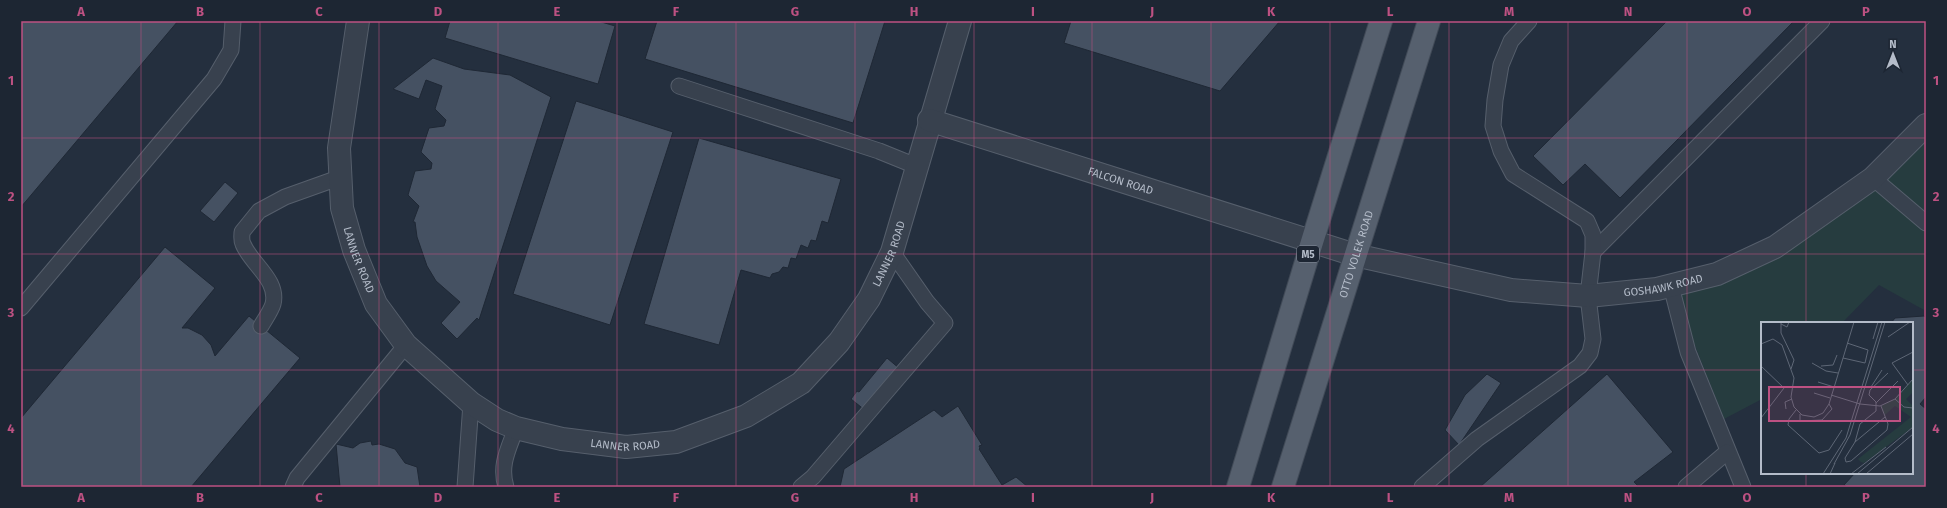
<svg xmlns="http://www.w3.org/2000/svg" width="1947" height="508" viewBox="0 0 1947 508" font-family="'Fira Sans',sans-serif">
  <rect width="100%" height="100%" fill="#242f3e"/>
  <!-- green -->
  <path fill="#263c3f" d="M1926 118V311L1879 285 1842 323H1762V399L1724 419 1671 285 1717 272 1871 175Z"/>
  <!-- building -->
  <g fill="#455162" stroke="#1f2835">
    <path d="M21 21H178L21 207Z"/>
    <path d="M450 21H598L615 26 598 84 445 38Z"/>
    <path d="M657 21H885L853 123 645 59Z"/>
    <path d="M1071 21H1280L1220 91 1064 43Z"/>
    <path d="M1667 21H1794L1620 198 1585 164 1563 185 1533 156Z"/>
    <path d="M433 58 464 69 510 75 551 97 479 320 477 318 457 339 441 323 460 302 436 281 427 266 417 237 415 222H413L419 206 408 195 415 171 431 169 432 163 421 152 429 128 444 126 446 120 435 109 442 86 426 80 419 99 393 89Z"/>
    <path d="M576 101 673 132 610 325 513 294Z"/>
    <path d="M699 138 841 179 828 223 822 221 816 241 811 240 808 248 801 245 796 259 791 258 788 268 783 267 779 272 772 274 770 278 741 270 719 345 644 324Z"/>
    <path d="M225 182 238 193 214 222 200 211Z"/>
    <path d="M165 247 215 288 182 328H188L202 335 211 345 215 356 249 316 300 358 191 487H21V418Z"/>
    <path d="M1924 316 1926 318V397L1920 404 1926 409V487H1847L1844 485 1855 473H1912V323H1891L1895 318Z"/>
    <path d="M887 358 900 369 866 411 851 399 857 391 859 392Z"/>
    <path d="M1487 374 1501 383 1459 445 1445 430 1465 395Z"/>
    <path d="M1607 374 1673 452 1634 482 1639 487H1480Z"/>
    <path d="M958 406 982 445 979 446 980 448 979 449 1002 485 1016 477 1028 487H840L844 469 934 410 942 417Z"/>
    <path d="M371 441 372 445 379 444 395 449 405 463 417 467 420 487H340L336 444 353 448 360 443Z"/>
  </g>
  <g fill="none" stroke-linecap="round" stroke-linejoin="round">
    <defs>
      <g id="service">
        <path d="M679 86 879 151 916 166"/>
        <path d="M1873 178 1926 223"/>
        <path d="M1593 252 1822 21"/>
        <path d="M1671 286 1688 352 1743 487"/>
        <path d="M21 308 214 79 231 50 233 21"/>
        <path d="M261 326C265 319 271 311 273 304 279 280 251 264 243 244 241 240 242 236 242 232L259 211 285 197 341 177"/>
        <path d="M293 487 297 478 406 345"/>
        <path d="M465 487 471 403"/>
        <path d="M506 487C499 465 509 448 516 428"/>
        <path d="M801 487 813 477 945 323 927 302 892 252"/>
        <path d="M1422 487 1477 439 1580 366 1590 353 1593 339 1588 296 1593 252V235L1587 221 1513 174 1501 151 1493 126 1495 100 1501 65 1511 41 1529 21"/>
        <path d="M1686 487 1727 452"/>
      </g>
      <g id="minor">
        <path id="s1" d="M358 21 339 148 342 208 354 250 376 304 406 345 471 403 497 420 516 428 562 439 626 447 676 442 746 416 801 383 839 342 869 299 892 252 960 21"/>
        <path id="s2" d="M929 120 1355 255 1511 290 1588 296 1657 289 1717 274 1775 247 1873 178 1926 125"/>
      </g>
      <g id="primary">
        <path d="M1238 487 1312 242 1381 21"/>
        <path id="s3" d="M1283 487 1429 21"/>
      </g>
    </defs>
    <!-- service casing -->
    <use href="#service" stroke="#565f6c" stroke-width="17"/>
    <!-- minor casing -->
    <use href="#minor" stroke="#565f6c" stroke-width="24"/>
    <!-- primary casing -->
    <use href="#primary" stroke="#414a57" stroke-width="24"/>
    <!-- service -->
    <use href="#service" stroke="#38414e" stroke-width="15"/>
    <!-- minor -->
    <use href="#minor" stroke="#38414e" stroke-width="22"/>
    <!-- primary -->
    <use href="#primary" stroke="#56606e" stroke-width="22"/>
  </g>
  <!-- grid -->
  <path fill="none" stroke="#bd5182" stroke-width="1" stroke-opacity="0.55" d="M141 21V487M260 21V487M379 21V487M498 21V487M617 21V487M736 21V487M855 21V487M974 21V487M1092 21V487M1211 21V487M1330 21V487M1449 21V487M1568 21V487M1687 21V487M1806 21V323M21 138H1926M21 254H1926M21 370H1762M1912 370H1926M1806 473V487"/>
  <g text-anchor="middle" stroke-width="3" stroke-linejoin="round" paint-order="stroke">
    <!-- shield labels -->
    <rect fill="#1d2633" stroke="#878f9c" stroke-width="1" x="1297" y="246" width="22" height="16" rx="3"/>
    <g font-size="10" font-weight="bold" fill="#b4bcc9">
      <text x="1308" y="258">M5</text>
    </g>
    <!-- street labels -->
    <g font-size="11" fill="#b4bcc9" stroke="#1d2633">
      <text dy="4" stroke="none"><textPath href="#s2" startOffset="201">FALCON ROAD</textPath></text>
      <text dy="4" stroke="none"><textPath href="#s1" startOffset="939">LANNER ROAD</textPath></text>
      <text dy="4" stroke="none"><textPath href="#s3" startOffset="244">OTTO VOLEK ROAD</textPath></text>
      <text dy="4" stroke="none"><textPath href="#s1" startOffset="243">LANNER ROAD</textPath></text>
      <text dy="4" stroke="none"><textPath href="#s2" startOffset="760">GOSHAWK ROAD</textPath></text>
      <text dy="4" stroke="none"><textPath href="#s1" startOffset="591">LANNER ROAD</textPath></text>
    </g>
  </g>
  <!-- overview -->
  <g transform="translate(1761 322)">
    <rect width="152" height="152" fill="#242f3e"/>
    <path d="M152 57V70L145 77 152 84V105L103 141 100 140 97 137 150 95 134 84 124 93 120 84 134 77Z" fill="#263c3f"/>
    <path fill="none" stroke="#5e6776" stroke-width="1" d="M20 0V11L33 38 30 47M20 2 26 5 28 0M127 15 149 0M112 17 117 0M0 22 12 17 21 23 33 56 30 75 33 85 41 93 53 95 62 91 68 82 93 0M82 36 104 41 107 28 86 21M51 41 65 49 77 51M0 44 23 66 0 96M60 44 72 43 76 33M57 60 73 65M147 63 131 41 152 30M110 65 121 48M53 71 69 76M70 73 99 82 119 84 134 77 152 57M134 77 143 85 152 86M115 81 137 59M120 84 127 102 126 108 90 139 85 140 84 136 94 120 99 102 115 89V80L108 73 109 68 127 51M25 87 24 80 31 77M35 88 28 97 27 103 58 131 68 128 81 108M39 92V99L61 98 71 87 68 82M94 120 124 95M73 142 89 113 124 0M62 152 85 116 121 0M69 152 74 141M90 152 125 125M96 152 152 105M105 152 152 112"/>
    <path fill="#bd5182" fill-opacity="0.15" stroke="#bd5182" stroke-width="2" d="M8 65H139V99H8Z"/>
    <rect width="152" height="152" fill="none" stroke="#b4bcc9" stroke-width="2"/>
  </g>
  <!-- border -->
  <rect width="1947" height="508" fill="none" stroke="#1d2633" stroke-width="44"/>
  <!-- north arrow -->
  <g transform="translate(1893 54)" stroke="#1d2633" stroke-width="3" paint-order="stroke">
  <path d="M0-3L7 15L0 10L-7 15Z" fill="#b4bcc9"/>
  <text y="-6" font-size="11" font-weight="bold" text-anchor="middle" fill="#b4bcc9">N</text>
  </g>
  <rect x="22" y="22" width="1903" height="464" fill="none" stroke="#bd5182" stroke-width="1.5"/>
  <g font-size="13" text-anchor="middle" font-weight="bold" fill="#bd5182">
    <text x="81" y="16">A</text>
    <text x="200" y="16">B</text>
    <text x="319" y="16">C</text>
    <text x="438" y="16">D</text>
    <text x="557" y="16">E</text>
    <text x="676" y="16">F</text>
    <text x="795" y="16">G</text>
    <text x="914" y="16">H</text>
    <text x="1033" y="16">I</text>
    <text x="1152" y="16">J</text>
    <text x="1271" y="16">K</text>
    <text x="1390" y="16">L</text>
    <text x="1509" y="16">M</text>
    <text x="1628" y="16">N</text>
    <text x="1747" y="16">O</text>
    <text x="1866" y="16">P</text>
    <text x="11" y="85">1</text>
    <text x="1936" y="85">1</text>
    <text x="11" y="201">2</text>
    <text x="1936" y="201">2</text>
    <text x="11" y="317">3</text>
    <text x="1936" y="317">3</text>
    <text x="11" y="433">4</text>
    <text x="1936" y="433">4</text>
    <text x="81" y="502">A</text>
    <text x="200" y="502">B</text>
    <text x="319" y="502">C</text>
    <text x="438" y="502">D</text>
    <text x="557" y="502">E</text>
    <text x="676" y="502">F</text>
    <text x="795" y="502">G</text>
    <text x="914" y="502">H</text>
    <text x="1033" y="502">I</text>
    <text x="1152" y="502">J</text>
    <text x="1271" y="502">K</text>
    <text x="1390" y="502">L</text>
    <text x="1509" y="502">M</text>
    <text x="1628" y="502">N</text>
    <text x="1747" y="502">O</text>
    <text x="1866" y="502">P</text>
  </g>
</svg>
